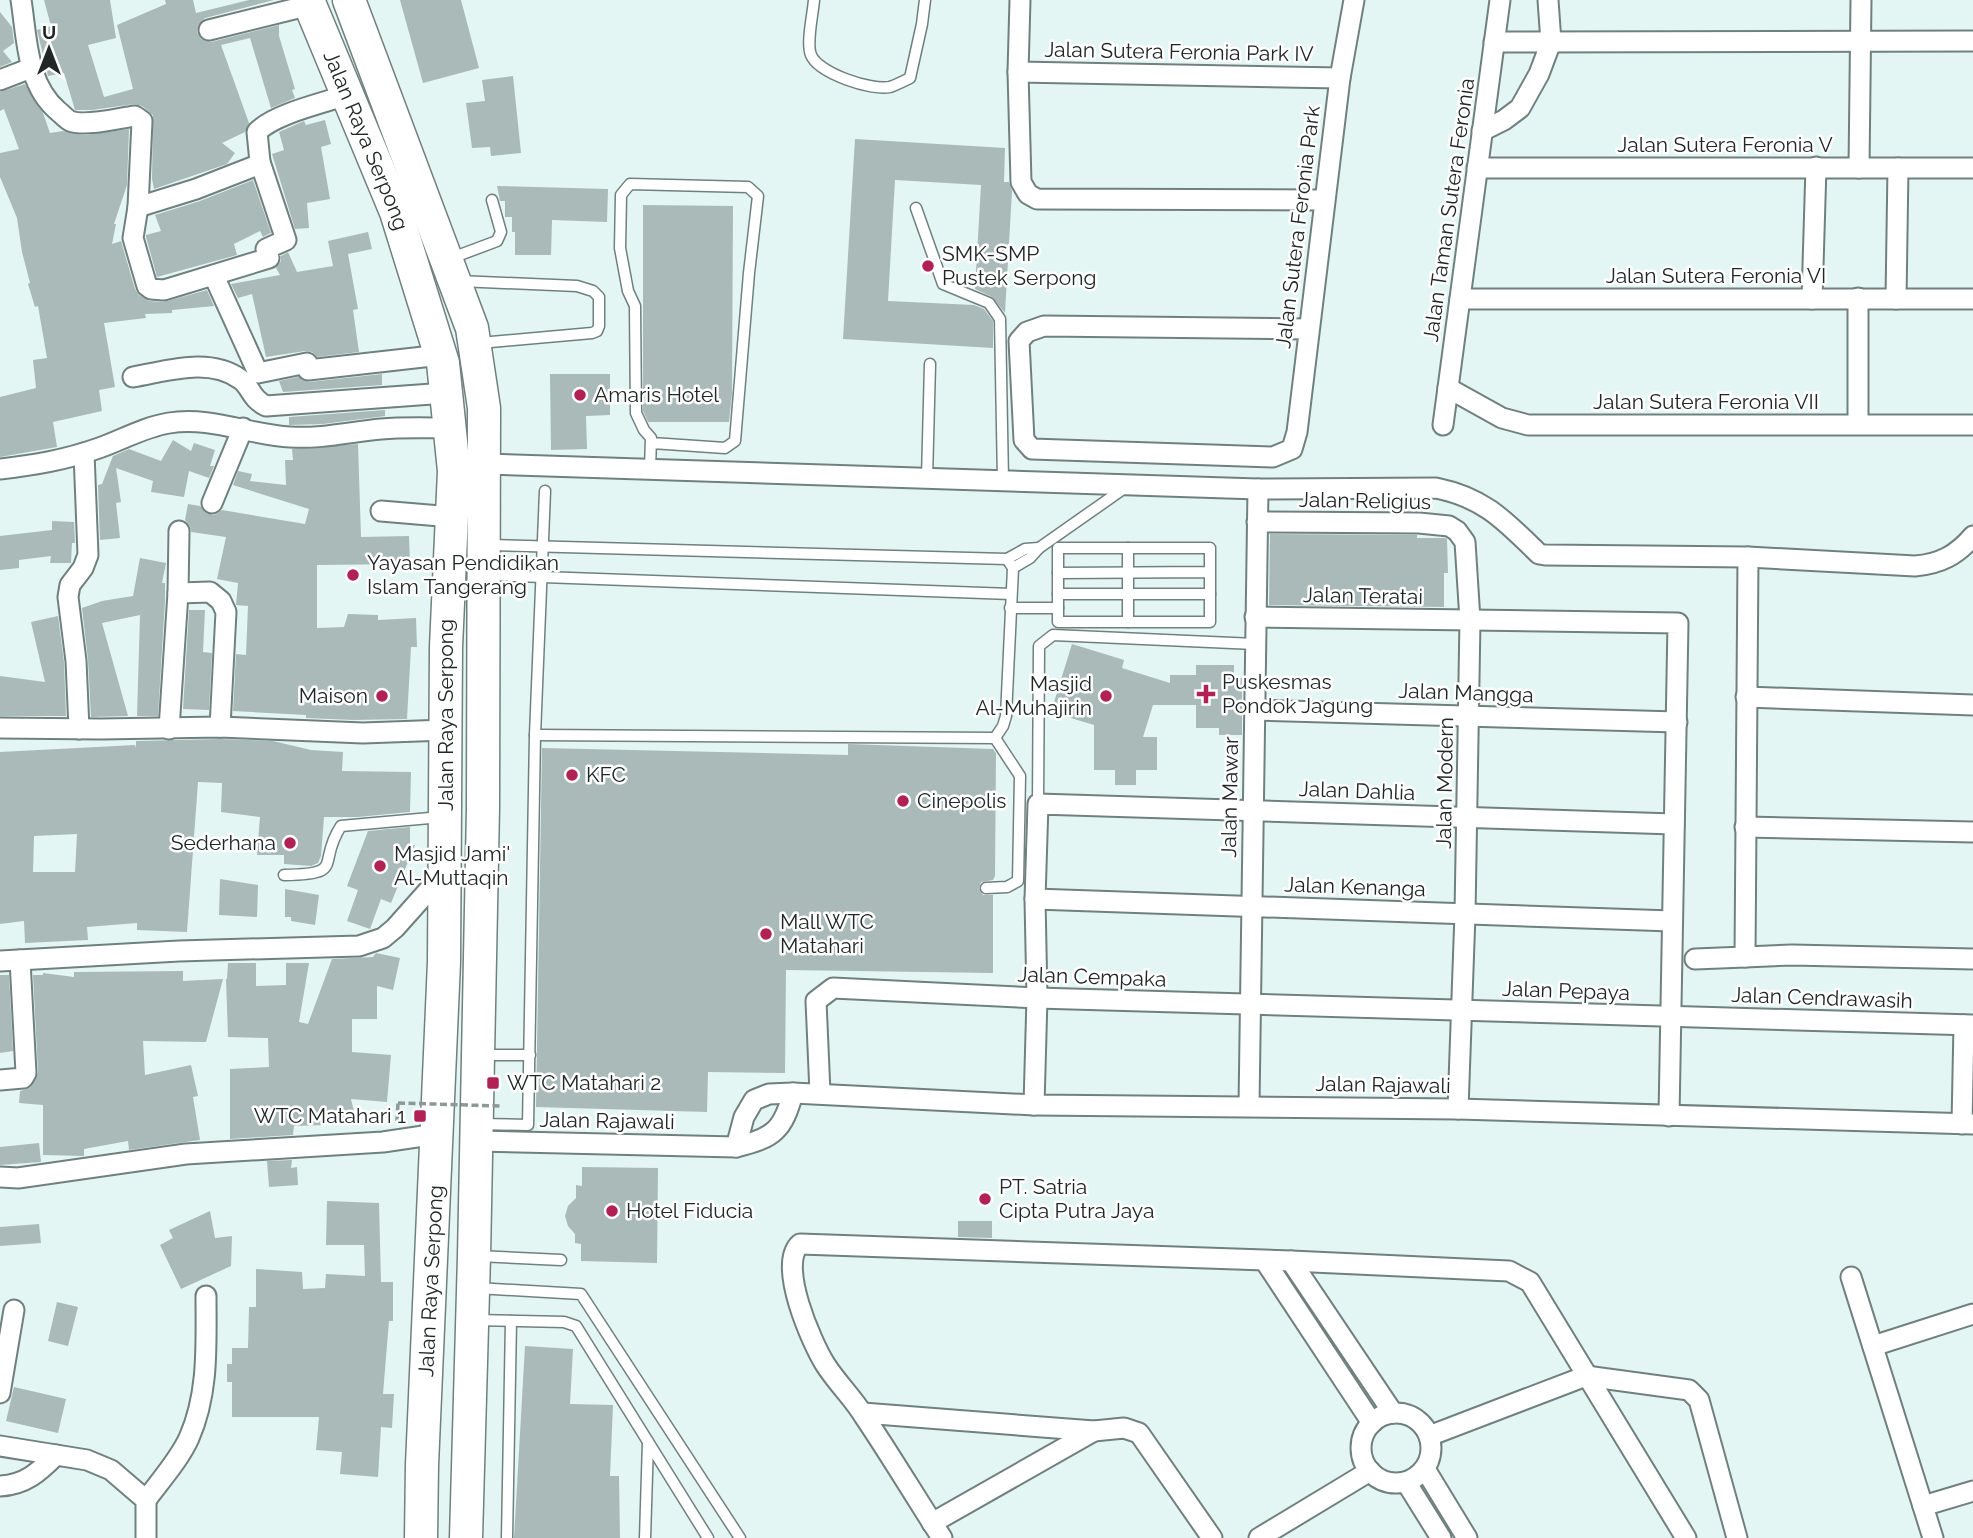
<svg xmlns="http://www.w3.org/2000/svg" width="1973" height="1538" viewBox="0 0 1973 1538" font-family="Raleway,sans-serif">
  <rect width="100%" height="100%" fill="#e4f6f3"/>
  <!-- building -->
  <g fill="#a9bab8" fill-rule="evenodd">
    <path d="M44 0H110L116 38 88 45 104 97 133 89 117 25 166 4 165 0H193L196 13 249 0H274L205 18 198 26 197 32 201 39 211 42 279 25V36L295 89 292 90 295 98 271 108 250 38 221 45 249 123 245 132 222 143 235 153 227 164 154 189 152 179 153 115 142 106 134 104 92 110H75L64 73 48 76 37 30 51 26Z"/>
    <path d="M400 0H461L479 68 423 83Z"/>
    <path d="M0 12 12 27 14 43 3 51 12 62 0 67Z"/>
    <path d="M513 76 521 153 491 156 490 147 472 148 466 103 485 101 482 80Z"/>
    <path d="M25 84 43 113 50 133 63 131 85 135 129 129 127 185 114 224H116L112 244 121 241 135 289 139 295 149 301 164 302 207 290 214 306 172 310V313L145 314 146 318 104 323 115 387 99 390 102 411 53 422 57 447 0 457V397L36 388 33 360 47 358 38 306 35 307 28 284 30 283 22 252 17 218 0 177V153L19 149 4 109 0 111V92Z"/>
    <path d="M325 120 331 144 321 147 330 199 307 203 309 228 295 229 272 154 284 150 279 132 304 121 306 125Z"/>
    <path d="M855 139 1005 148 1004 182H1009L1012 191 1005 313 992 297 975 289 981 185 895 180 888 301 974 305 984 309 993 321V348L843 339Z"/>
    <path d="M253 180 271 233 263 237 260 231 234 244 237 255 157 277 146 237V235L161 231 155 215 200 201Z"/>
    <path d="M497 186 608 189 607 222 552 220 551 255H515V232H512V217H505V201H500Z"/>
    <path d="M643 205 733 206 732 394 729 422H648L643 411Z"/>
    <path d="M368 232 372 249 348 254 358 309 353 310 359 352 317 357 312 352 305 351 266 357 252 294 238 298 231 284 280 275 276 268 281 261V256L288 252 297 272 333 266 328 241Z"/>
    <path d="M382 374V385L283 392 279 381 298 377 309 382Z"/>
    <path d="M550 374H610V415L586 416 587 449 551 450Z"/>
    <path d="M385 410V416L323 424 289 425V417Z"/>
    <path d="M173 440 191 451 194 443 215 450 210 466H214L209 478 189 471 184 497 151 492 153 481 116 468 121 502 116 503 120 538 100 540 98 485 102 484 113 456 129 449 161 461Z"/>
    <path d="M358 444 361 537 409 536 410 564 317 565V628L344 627 348 614 378 615V620L416 618 417 647H411L407 719 354 720 306 718V715L233 711 236 654 246 655 248 606 236 605 238 583 217 579 226 537 191 532 190 526 185 520 188 504 200 506 208 514 214 515 222 510 305 524 309 509 233 485 238 471 252 474 250 481 286 485 285 460H293L292 449Z"/>
    <path d="M52 521 74 522 75 543H72L71 563H50L51 556 19 560V568L0 570V536L52 530Z"/>
    <path d="M1270 534 1417 535V538H1445L1447 539 1448 573H1444V607L1269 605Z"/>
    <path d="M140 558 166 563 162 583H165V601L158 716H137L140 615 102 623 128 716 91 717 88 660 82 608 102 601 133 596Z"/>
    <path d="M189 610H205L203 652 212 653 209 710 183 709Z"/>
    <path d="M58 616 64 662 66 716H0V676L45 682 31 622Z"/>
    <path d="M1072 644 1124 660 1122 668 1170 683V675H1196V665H1234V678H1242V735H1219V728H1196V705H1153L1143 737H1157V770H1136V785H1115V770H1094V725L1051 712Z"/>
    <path d="M220 739 273 741 311 750 343 752 342 771 411 772 410 812 358 817H324L321 856 318 863 311 866 284 864V855H257L260 817 221 812 222 783 198 782 187 932 137 930V923L87 927 88 940 25 943 24 921 0 924V752L135 745 136 748V741ZM77 834 75 872H33L34 836Z"/>
    <path d="M848 744 993 749 996 753 995 876 993 880 981 882 979 888 983 895H993V973L786 970 785 1073 708 1072 707 1112 536 1107 542 748 848 755Z"/>
    <path d="M410 827V845H415L391 903 381 899 370 929 347 921 358 890 347 886 368 831Z"/>
    <path d="M220 879 258 885 257 917 219 915Z"/>
    <path d="M285 889 319 895 315 925 291 921V917H285Z"/>
    <path d="M376 953 400 958 393 990 377 986V1019H352V1052L391 1055 387 1102 351 1099 355 1116 326 1123V1125L294 1126 293 1135 230 1139V1069L269 1067 268 1038 228 1037 226 979H227L228 963H256V986L286 985V963H309L299 1022 308 1024 332 959 373 957Z"/>
    <path d="M183 971V981L223 979 206 1042 143 1041 145 1075 191 1065 198 1096 193 1097 200 1140 129 1150 128 1141 84 1149V1156L43 1155V1105L19 1103 20 1091 30 1088 38 1073 33 975H43V973L74 977V972Z"/>
    <path d="M0 975H9L13 1051 0 1053Z"/>
    <path d="M39 1143 41 1162 0 1165V1147Z"/>
    <path d="M292 1160 291 1168 297 1167 298 1185 269 1187 267 1161Z"/>
    <path d="M582 1167 658 1168 657 1263 581 1261V1244L575 1243V1234L568 1226 565 1216 568 1206 576 1198V1185L582 1186Z"/>
    <path d="M327 1201 379 1203 381 1282H393V1321H389L383 1394H394L392 1428 381 1427 378 1477 340 1474 342 1452 316 1450 319 1417H232V1382H227V1364H232V1348H248L249 1307H256V1269L302 1272 303 1289 325 1288 326 1274 365 1276 364 1245H326Z"/>
    <path d="M210 1211 215 1238 232 1236 231 1266 181 1289 160 1245 173 1238 169 1230Z"/>
    <path d="M958 1221H992V1238L958 1237Z"/>
    <path d="M39 1224 41 1243 0 1246V1227Z"/>
    <path d="M57 1302 78 1307 68 1346 48 1341Z"/>
    <path d="M525 1346 573 1349 570 1404 613 1405 610 1476H619L620 1538H514Z"/>
    <path d="M14 1387 66 1399 58 1433 6 1421Z"/>
  </g>
  <g fill="none" stroke-linecap="round" stroke-linejoin="round">
    <defs>
      <g id="lane">
        <path d="M814 0C813 14 806 43 811 55 818 73 871 91 890 87 896 85 904 81 910 78L922 24 925 0"/>
        <path d="M916 208 943 284 989 303 1000 319 1003 481"/>
        <path d="M449 259 497 241 501 232 492 200"/>
        <path d="M459 281 577 286 593 291 599 297V326L597 331 592 333 480 343"/>
        <path d="M650 469 651 438 644 430 636 413 635 306 628 291 620 248 621 195 630 184 748 187 758 196 749 273 735 441 725 448 652 443"/>
        <path d="M927 478 930 364"/>
        <path d="M489 545 1007 559 1025 549 1039 548"/>
        <path d="M1128 548V622"/>
        <path d="M1013 568 1030 558 1039 548 1126 487"/>
        <path d="M1058 573V622H1210V594"/>
        <path d="M486 575 1011 594"/>
        <path d="M1058 594H1210V548H1058V573L1210 572"/>
        <path d="M1010 608H1058"/>
        <path d="M535 735 995 738"/>
        <path d="M995 738 1003 726 1006 716 1013 568 1007 559"/>
        <path d="M1038 804 1039 646 1053 635 1255 644"/>
        <path d="M284 875C347 874 316 864 341 826L441 817"/>
        <path d="M986 888 1007 887 1018 881 1020 776 995 738"/>
        <path d="M481 1055H530"/>
        <path d="M480 1124 528 1125 535 735 545 491"/>
        <path d="M478 1256 561 1260"/>
        <path d="M477 1288 581 1294 740 1538"/>
        <path d="M475 1320 564 1322 576 1326 708 1538"/>
        <path d="M507 1538 511 1321"/>
        <path d="M645 1538 648 1442"/>
      </g>
      <g id="street">
        <path d="M21 0C27 37 26 84 58 111 61 113 66 119 70 121 86 127 119 118 135 116L142 121 138 207 133 238 147 286 151 289 164 290 269 258 266 249 286 240 260 162"/>
        <path d="M1020 0 1018 72 1021 182 1028 194 1037 199 1324 200"/>
        <path d="M209 30 310 5"/>
        <path d="M1494 42 1973 41"/>
        <path d="M1018 72 1340 78"/>
        <path d="M0 80 31 68"/>
        <path d="M1482 131 1504 120 1520 108 1539 74 1551 42 1548 0"/>
        <path d="M1477 168H1973"/>
        <path d="M1859 168 1861 0"/>
        <path d="M138 207 196 189 255 166 260 162 257 132C274 114 323 103 347 95"/>
        <path d="M214 276 258 373 307 363 308 370 441 355"/>
        <path d="M1858 298V424"/>
        <path d="M1460 299H1973"/>
        <path d="M1812 299 1816 167"/>
        <path d="M1896 299 1898 168"/>
        <path d="M1308 329 1044 326 1027 332 1019 341 1024 440 1032 449 1273 457 1292 449 1297 432 1340 78 1354 0"/>
        <path d="M133 377C168 371 209 357 240 379 251 386 250 398 266 406L446 393"/>
        <path d="M1448 388 1502 418 1528 425H1973"/>
        <path d="M1443 425 1500 0"/>
        <path d="M485 464 1258 489 1436 488C1485 498 1505 521 1539 554L1545 555 1748 557 1915 566C1940 564 1957 555 1973 536"/>
        <path d="M0 469C35 465 65 460 99 448 122 440 144 427 169 423 210 416 250 435 290 437 321 439 350 432 381 429 403 427 427 428 450 428"/>
        <path d="M212 503 243 428"/>
        <path d="M381 511 452 517"/>
        <path d="M1257 522 1419 523 1449 526 1457 531 1465 542 1470 620 1465 914 1458 1109"/>
        <path d="M1748 557 1745 957 1792 955 1973 959"/>
        <path d="M178 593 210 592 221 601 226 612 220 727"/>
        <path d="M1255 617 1678 623 1669 1116"/>
        <path d="M1746 697 1973 705"/>
        <path d="M1254 710 1677 722"/>
        <path d="M0 728 101 729 220 727 363 733 446 730"/>
        <path d="M79 729 76 661 68 597 70 585 83 568 88 555 84 453"/>
        <path d="M169 729 178 593 179 531"/>
        <path d="M1745 827 1973 832"/>
        <path d="M1035 899 1672 921"/>
        <path d="M1695 959 1745 957"/>
        <path d="M0 961 179 951 359 946 383 938 395 928 444 873"/>
        <path d="M0 1080 23 1078 26 1073 20 960"/>
        <path d="M820 1093 816 1001 833 988 1037 998 1973 1025"/>
        <path d="M1034 1105 1037 998 1035 899 1038 804 1674 824"/>
        <path d="M1249 1106 1258 489"/>
        <path d="M1962 1124 1964 1025"/>
        <path d="M476 1141 736 1147C774 1138 783 1130 793 1093"/>
        <path d="M736 1147 744 1117 754 1100 769 1094 793 1093 1034 1105 1458 1109 1973 1124"/>
        <path d="M0 1177 18 1178 186 1154 383 1142 437 1134"/>
        <path d="M1265 1261 1372 1423"/>
        <path d="M1291 1261 1393 1413"/>
        <path d="M1851 1277 1933 1538"/>
        <path d="M1873 1346 1973 1314"/>
        <path d="M0 1393 14 1310"/>
        <path d="M863 1413 1094 1431 1124 1428 1139 1433 1212 1538"/>
        <circle cx="1396" cy="1448" r="35"/>
        <path d="M1429 1436 1586 1376 1689 1390 1699 1400 1737 1538"/>
        <path d="M0 1446 87 1460 111 1470 146 1500V1538"/>
        <path d="M1425 1469 1467 1538"/>
        <path d="M1406 1482 1441 1538"/>
        <path d="M0 1486C25 1485 39 1472 56 1455"/>
        <path d="M146 1500C160 1481 179 1460 189 1438 209 1393 206 1344 206 1296"/>
        <path d="M1923 1506 1973 1491"/>
        <path d="M932 1523 1094 1431"/>
        <path d="M942 1538C916 1498 891 1456 864 1416 853 1398 837 1383 825 1364 812 1343 777 1265 800 1244L1291 1261 1509 1271 1530 1282 1686 1538"/>
        <path d="M1259 1538 1370 1471"/>
      </g>
      <g id="primary">
        <path id="s1" d="M308 0 396 212 443 363 454 471 446 647 444 962 422 1465 421 1538"/>
        <path d="M349 0 472 328 484 408 483 808 474 1256 466 1538"/>
      </g>
    </defs>
    <!-- lane casing -->
    <use href="#lane" stroke="#70807e" stroke-width="13"/>
    <!-- street casing -->
    <use href="#street" stroke="#70807e" stroke-width="23"/>
    <!-- primary casing -->
    <use href="#primary" stroke="#70807e" stroke-width="35"/>
    <!-- path -->
    <path stroke="#8c9997" stroke-width="3.5" stroke-dasharray="7 3.5" stroke-linecap="butt" d="M397 1121 398 1103"/>
    <!-- lane -->
    <use href="#lane" stroke="#fff" stroke-width="10"/>
    <!-- street -->
    <use href="#street" stroke="#fff" stroke-width="19"/>
    <!-- primary -->
    <use href="#primary" stroke="#fff" stroke-width="32"/>
    <!-- path-bridge -->
    <path stroke="#8c9997" stroke-width="3.5" stroke-dasharray="7 3.5" stroke-linecap="butt" d="M398 1103 501 1106"/>
  </g>
  <!-- markers -->
  <g fill="#b12154" stroke="#fff" stroke-width="2.5">
    <circle cx="928" cy="266" r="7"/>
    <circle cx="580" cy="395" r="7"/>
    <circle cx="353" cy="575" r="7"/>
    <path d="M1202.5 683.5h7v7h7v7h-7v7h-7v-7h-7v-7h7z"/>
    <circle cx="382" cy="696" r="7"/>
    <circle cx="1106" cy="696" r="7"/>
    <circle cx="572" cy="775" r="7"/>
    <circle cx="903" cy="801" r="7"/>
    <circle cx="290" cy="843" r="7"/>
    <circle cx="380" cy="866" r="7"/>
    <circle cx="766" cy="934" r="7"/>
    <rect x="486" y="1076" width="14" height="14" rx="3.5"/>
    <rect x="413" y="1109" width="14" height="14" rx="3.5"/>
    <circle cx="985" cy="1199" r="7"/>
    <circle cx="612" cy="1211" r="7"/>
  </g>
  <g text-anchor="middle" stroke-width="5" stroke-linejoin="round" paint-order="stroke">
    <!-- street labels -->
    <g font-size="21" fill="#202726" stroke="#fff">
      <text transform="translate(1179 52) rotate(1)" y="7">Jalan Sutera Feronia Park IV</text>
      <text dy="7" stroke="none"><textPath href="#s1" startOffset="152">Jalan Raya Serpong</textPath></text>
      <text x="1725" y="152">Jalan Sutera Feronia V</text>
      <text transform="translate(1449 210) rotate(-82)" y="7">Jalan Taman Sutera Feronia</text>
      <text transform="translate(1298 227) rotate(-83)" y="7">Jalan Sutera Feronia Park</text>
      <text x="1716" y="283">Jalan Sutera Feronia VI</text>
      <text x="1706" y="409">Jalan Sutera Feronia VII</text>
      <text transform="translate(1365 501) rotate(1)" y="7">Jalan Religius</text>
      <text transform="translate(1363 596) rotate(1)" y="7">Jalan Teratai</text>
      <text transform="translate(1466 693) rotate(2)" y="7">Jalan Mangga</text>
      <text transform="translate(446 715) rotate(-90)" y="7">Jalan Raya Serpong</text>
      <text transform="translate(1445 783) rotate(-89)" y="7">Jalan Modern</text>
      <text transform="translate(1357 791) rotate(2)" y="7">Jalan Dahlia</text>
      <text transform="translate(1230 797) rotate(-89)" y="7">Jalan Mawar</text>
      <text transform="translate(1355 887) rotate(2)" y="7">Jalan Kenanga</text>
      <text transform="translate(1092 977) rotate(2)" y="7">Jalan Cempaka</text>
      <text transform="translate(1566 991) rotate(2)" y="7">Jalan Pepaya</text>
      <text transform="translate(1822 998) rotate(2)" y="7">Jalan Cendrawasih</text>
      <text transform="translate(1383 1085) rotate(1)" y="7">Jalan Rajawali</text>
      <text transform="translate(607 1121) rotate(1)" y="7">Jalan Rajawali</text>
      <text transform="translate(431 1281) rotate(-87)" y="7">Jalan Raya Serpong</text>
    </g>
    <!-- poi labels -->
    <g font-size="21" fill="#202726" stroke="#fff" text-anchor="start">
      <text x="942" y="261">SMK-SMP<tspan x="942" dy="24">Pustek Serpong</tspan></text>
      <text x="594" y="402">Amaris Hotel</text>
      <text x="367" y="570">Yayasan Pendidikan<tspan x="367" dy="24">Islam Tangerang</tspan></text>
      <text x="1222" y="689">Puskesmas<tspan x="1222" dy="24">Pondok Jagung</tspan></text>
      <text x="1092" y="691" text-anchor="end">Masjid<tspan x="1092" dy="24">Al-Muhajirin</tspan></text>
      <text x="368" y="703" text-anchor="end">Maison</text>
      <text x="586" y="782">KFC</text>
      <text x="917" y="808">Cinepolis</text>
      <text x="276" y="850" text-anchor="end">Sederhana</text>
      <text x="394" y="861">Masjid Jami'<tspan x="394" dy="24">Al-Muttaqin</tspan></text>
      <text x="780" y="929">Mall WTC<tspan x="780" dy="24">Matahari</tspan></text>
      <text x="507" y="1090">WTC Matahari 2</text>
      <text x="406" y="1123" text-anchor="end">WTC Matahari 1</text>
      <text x="999" y="1194">PT. Satria<tspan x="999" dy="24">Cipta Putra Jaya</tspan></text>
      <text x="626" y="1218">Hotel Fiducia</text>
    </g>
  </g>
  <!-- north arrow -->
  <g transform="translate(49 49)" stroke="#ffffff" stroke-width="5" paint-order="stroke">
  <path d="M0-5L12 26L0 18L-12 26Z" fill="#202726"/>
  <text y="-10" font-size="19" font-weight="bold" text-anchor="middle" fill="#202726">U</text>
  </g>
</svg>
